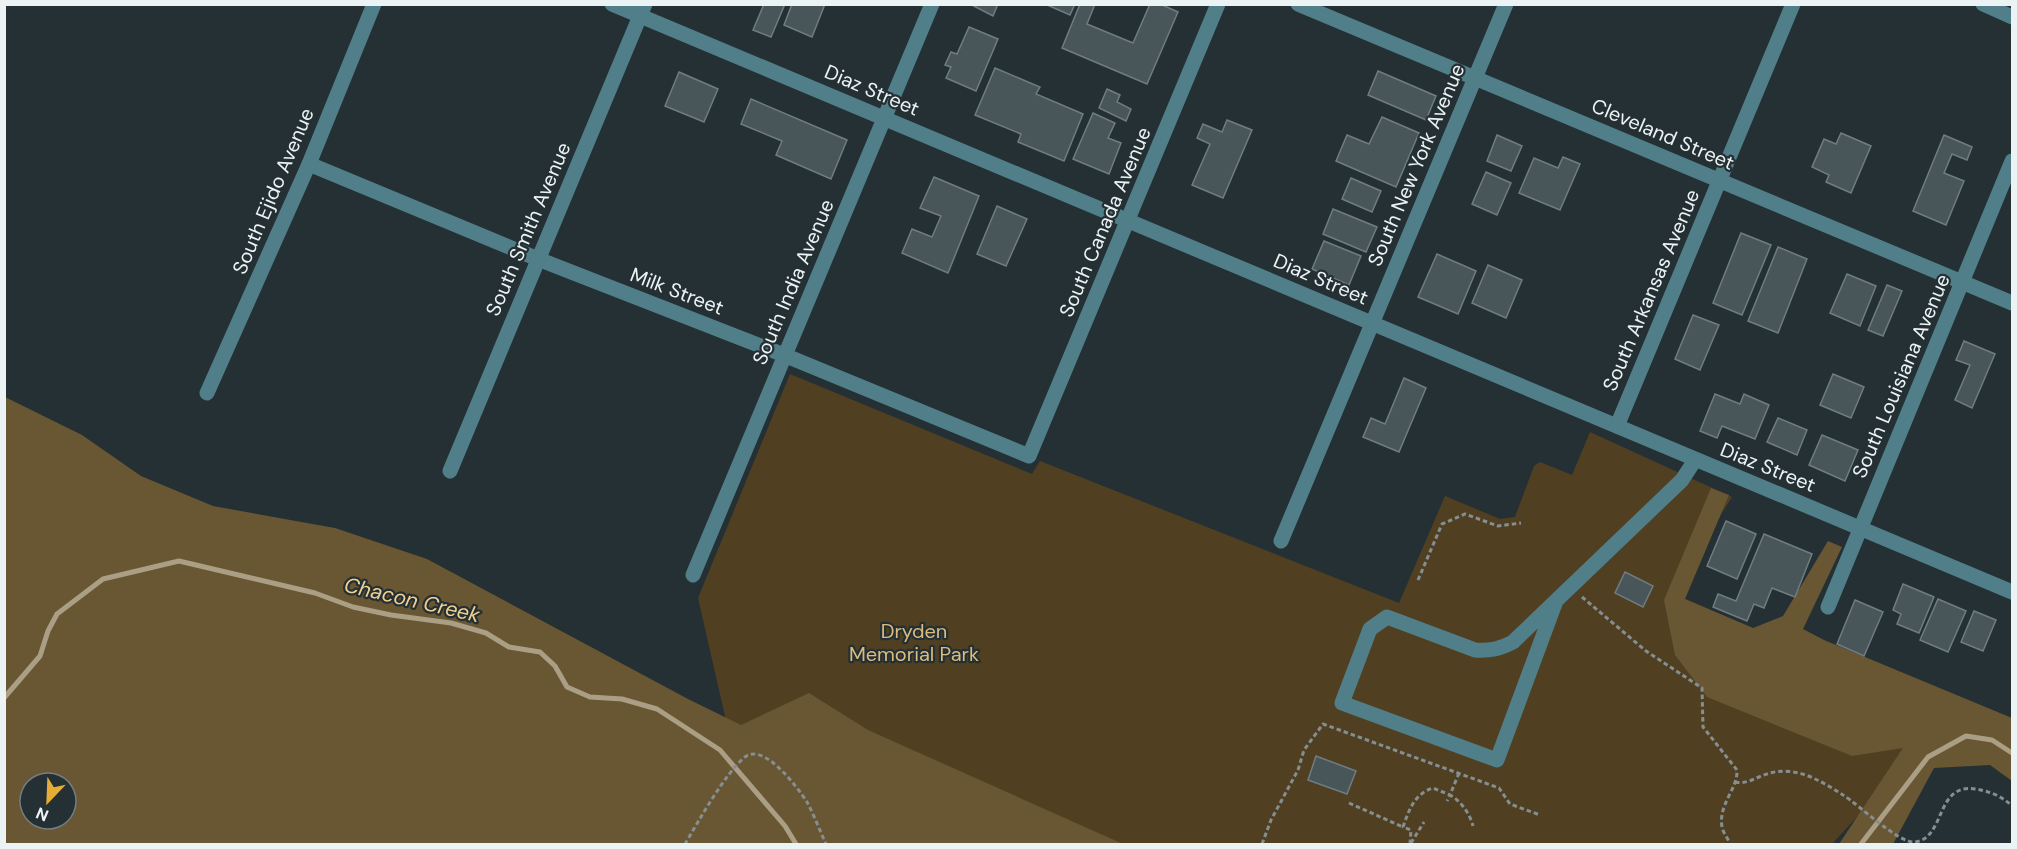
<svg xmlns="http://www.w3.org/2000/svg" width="2017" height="849" viewBox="0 0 2017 849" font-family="'DM Sans',sans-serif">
  <rect width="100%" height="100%" fill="#243033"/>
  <!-- green -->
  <path fill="#504021" d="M790 374 1032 474 1040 461 1399 603 1445 496 1500 519 1515 517 1534 466 1540 462 1572 475 1590 432 1732 497 1671 593 1953 713 1832 844H802L730 738 698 598Z"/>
  <!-- forest -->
  <g fill="#695633" fill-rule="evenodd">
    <path d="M5 397 82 435 141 476 213 506 335 528 427 559 688 699 741 725 809 693 868 730 1123 844H5ZM30 783H66V819H30Z"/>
    <path d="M1711 488 1729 495 1685 599 1753 628 1783 616 1828 541 1842 547 1803 629 1824 640 2012 718V781L1990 765 1934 768 1893 844H1839L1903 748 1852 756 1707 697 1675 655 1664 600Z"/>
  </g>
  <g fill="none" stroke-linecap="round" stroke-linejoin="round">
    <!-- stream -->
    <g stroke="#aa9e85" stroke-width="5">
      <path d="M4 698 40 656 48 631 57 614 103 579 179 561 315 593 353 607 391 615 451 623 486 633 509 647 540 652 555 666 567 687 590 697 622 699 657 709 720 750 785 826 796 844"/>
      <path d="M1861 844 1928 757 1966 736 1992 740 2012 753"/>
    </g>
  </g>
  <!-- building -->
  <g fill="#495659" stroke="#6f7c80" stroke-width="1.5">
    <path d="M764 4H785L771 37 753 30Z"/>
    <path d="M792 4H825L812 37 784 25Z"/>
    <path d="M970 4H998L993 16Z"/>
    <path d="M1045 4H1075L1070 15Z"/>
    <path d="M1080 4H1095L1087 24 1133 43 1150 4H1160L1178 12 1147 84 1062 48Z"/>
    <path d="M969 27 998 39 976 91 946 78 951 67 945 65 951 52 957 54Z"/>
    <path d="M995 68 1040 87 1036 94 1083 114 1064 161 1018 142 1021 134 975 115Z"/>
    <path d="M1378 71 1436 96 1426 120 1368 95Z"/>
    <path d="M679 72 718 89 704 122 665 106Z"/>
    <path d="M1107 89 1120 95 1117 102 1131 109 1126 121 1099 108Z"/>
    <path d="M751 99 847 140 831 179 776 155 782 141 741 124Z"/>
    <path d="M1093 113 1115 123 1108 138 1121 143 1109 174 1073 159Z"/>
    <path d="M1382 117 1419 133 1396 187 1336 161 1347 135 1369 144Z"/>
    <path d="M1227 120 1252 130 1223 198 1192 185 1210 144 1197 138 1203 124 1222 132Z"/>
    <path d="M1841 133 1871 146 1851 193 1826 182 1829 175 1812 167 1824 139 1836 144Z"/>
    <path d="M1497 135 1522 146 1511 171 1487 161Z"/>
    <path d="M1944 135 1972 147 1967 160 1952 154 1944 173 1964 181 1946 225 1913 211Z"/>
    <path d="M1563 157 1580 164 1560 210 1519 193 1534 158 1558 168Z"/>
    <path d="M1486 172 1511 183 1497 215 1472 204Z"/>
    <path d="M934 177 979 196 948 273 902 253 912 229 932 237 941 216 920 208Z"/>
    <path d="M1351 178 1381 191 1372 212 1342 199Z"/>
    <path d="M997 206 1027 219 1006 266 977 254Z"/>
    <path d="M1333 209 1377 227 1366 252 1323 234Z"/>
    <path d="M1741 233 1771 245 1742 315 1713 303Z"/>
    <path d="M1324 241 1361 256 1349 285 1312 269Z"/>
    <path d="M1778 247 1807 259 1778 333 1748 321Z"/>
    <path d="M1437 254 1476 271 1458 314 1418 297Z"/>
    <path d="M1488 265 1522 280 1506 318 1472 303Z"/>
    <path d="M1847 274 1876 286 1860 326 1830 313Z"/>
    <path d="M1887 285 1902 291 1883 336 1868 330Z"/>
    <path d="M1693 315 1719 325 1700 370 1675 359Z"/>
    <path d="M1964 341 1995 354 1972 408 1955 400 1970 365 1956 360Z"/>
    <path d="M1833 374 1864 387 1851 418 1820 405Z"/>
    <path d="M1404 378 1426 388 1399 452 1363 437 1371 418 1385 424Z"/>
    <path d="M1715 394 1740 404 1744 394 1769 405 1755 439 1722 426 1717 438 1700 431Z"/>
    <path d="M1778 418 1807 430 1797 455 1767 442Z"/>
    <path d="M1822 435 1858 450 1845 481 1809 465Z"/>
    <path d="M1726 521 1756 534 1737 579 1707 566Z"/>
    <path d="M1764 534 1812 554 1795 597 1772 588 1764 608 1754 604 1747 621 1713 607 1718 594 1736 601Z"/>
    <path d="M1625 572 1653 586 1643 607 1615 593Z"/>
    <path d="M1903 584 1934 597 1919 633 1897 624 1901 614 1893 610Z"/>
    <path d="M1938 599 1966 611 1948 652 1920 640Z"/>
    <path d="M1855 600 1883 612 1864 656 1837 644Z"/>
    <path d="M1974 611 1996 620 1983 651 1961 642Z"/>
    <path d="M1316 756 1356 771 1347 794 1308 780Z"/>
  </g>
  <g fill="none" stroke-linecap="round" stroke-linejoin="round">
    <!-- path -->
    <g stroke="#858f91" stroke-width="3" stroke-dasharray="4.5 3" stroke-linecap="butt">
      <path d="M1418 580 1442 524 1465 514 1498 526 1521 523"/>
      <path d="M1582 597 1646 651 1702 688 1703 727 1737 770C1738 789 1718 804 1722 827 1723 833 1728 838 1730 844"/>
      <path d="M1459 773 1450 795C1461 801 1470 814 1473 826"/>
      <path d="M1735 782C1747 785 1758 776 1770 773 1785 769 1801 772 1815 779 1824 783 1834 789 1843 795 1858 804 1899 844 1915 842 1946 838 1935 783 1975 789 1989 791 2002 796 2012 806"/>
      <path d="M1349 803 1403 827"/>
      <path d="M1411 843 1424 822"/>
      <path d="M685 844C698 822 726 772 745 757 764 742 798 788 807 802 814 815 820 831 826 844"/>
      <path d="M1262 844 1271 820 1298 770 1304 750 1323 724 1499 788 1510 804 1540 815"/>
      <path d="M1410 844 1411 830 1403 827C1409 810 1414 794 1433 788L1450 795 1447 801"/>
    </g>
    <!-- minor -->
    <g stroke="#507e89" stroke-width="15">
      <path d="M612 4 2012 592"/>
      <path d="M1298 4 2012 303"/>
      <path d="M1983 4 2012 17"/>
      <path d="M309 164 538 259 784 355 1029 456 1218 4"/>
      <path d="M207 393 309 164 374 4"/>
      <path d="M1617 426 1793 4"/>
      <path d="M450 471 645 4"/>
      <path d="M1281 541 1506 4"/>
      <path d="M693 575 932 4"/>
      <path d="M1556 601 1497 760 1342 703 1370 629 1387 617 1475 650C1490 651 1500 649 1513 642L1682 480 1695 460"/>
      <path d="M1828 607 2012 161"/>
    </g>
  </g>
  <g text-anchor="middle" stroke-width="4.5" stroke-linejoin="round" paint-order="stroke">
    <!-- street labels -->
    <g font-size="20" fill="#ecf3f5" stroke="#243033">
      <text transform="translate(872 90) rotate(23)" y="7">Diaz Street</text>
      <text transform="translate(1663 134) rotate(23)" y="7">Cleveland Street</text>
      <text transform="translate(1416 165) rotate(-67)" y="7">South New York Avenue</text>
      <text transform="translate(273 191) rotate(-67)" y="7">South Ejido Avenue</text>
      <text transform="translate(1105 222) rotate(-67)" y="7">South Canada Avenue</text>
      <text transform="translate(528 229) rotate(-67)" y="7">South Smith Avenue</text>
      <text transform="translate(1321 279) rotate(23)" y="7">Diaz Street</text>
      <text transform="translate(793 282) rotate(-67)" y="7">South India Avenue</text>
      <text transform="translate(1651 290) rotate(-67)" y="7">South Arkansas Avenue</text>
      <text transform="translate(677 291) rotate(21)" y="7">Milk Street</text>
      <text transform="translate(1901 376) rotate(-67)" y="7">South Louisiana Avenue</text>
      <text transform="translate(1768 467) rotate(22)" y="7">Diaz Street</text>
    </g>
    <!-- park labels -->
    <g font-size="20" fill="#dcbb7f" stroke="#243033">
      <text x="914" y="638">Dryden<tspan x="914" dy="23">Memorial Park</tspan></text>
    </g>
    <!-- water labels -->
    <g font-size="21" font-style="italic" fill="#f1d092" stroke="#243033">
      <text transform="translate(412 600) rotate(13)" y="7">Chacon Creek</text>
    </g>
  </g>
  <!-- border -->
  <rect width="2017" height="849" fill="none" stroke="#ecf3f5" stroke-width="12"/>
  <!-- north arrow -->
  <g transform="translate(48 801) rotate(203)"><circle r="28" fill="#243033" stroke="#747e81" stroke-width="1.5"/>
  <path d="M0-4.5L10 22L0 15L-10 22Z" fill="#e5ad35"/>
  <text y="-9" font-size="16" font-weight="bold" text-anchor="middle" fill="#ecf3f5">N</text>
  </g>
</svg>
